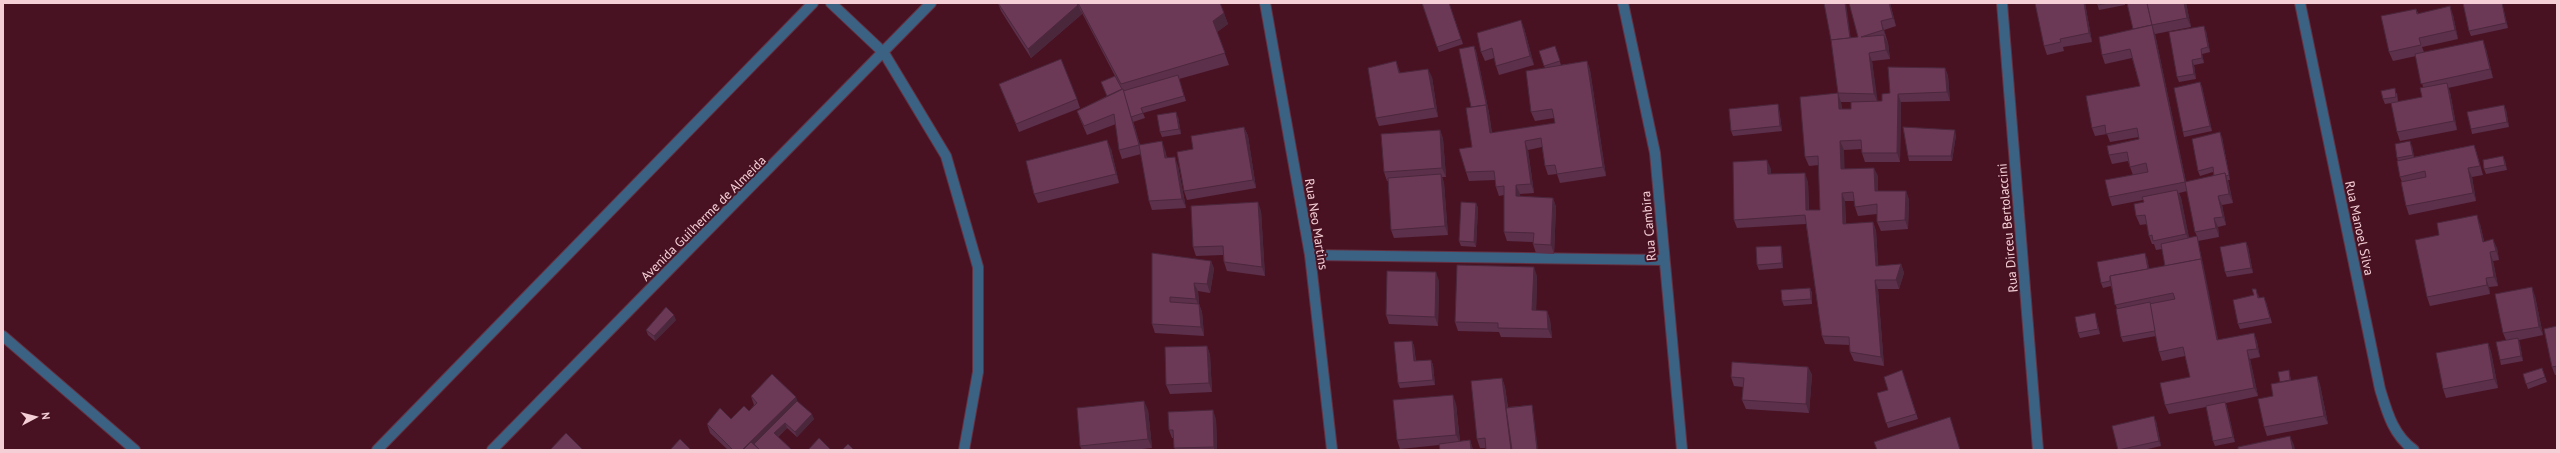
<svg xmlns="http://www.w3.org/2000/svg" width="2560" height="453" viewBox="0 0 2560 453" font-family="'PT Sans',sans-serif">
  <rect width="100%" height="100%" fill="#481223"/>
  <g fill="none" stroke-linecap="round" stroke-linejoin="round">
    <defs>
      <g id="minor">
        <path d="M831 3 884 53 946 156 978 267V372L964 450"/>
        <path d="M1265 3 1310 255 1332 450"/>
        <path d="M1623 3 1655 153 1682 450"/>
        <path d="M2002 3 2038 450"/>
        <path d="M2300 3 2380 389C2387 412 2393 435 2414 450"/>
        <path d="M1310 255 1664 260"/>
        <path d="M3 336 135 450"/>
        <path d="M377 450 813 3"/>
        <path d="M492 450 931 3"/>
      </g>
    </defs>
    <!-- minor casing -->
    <use href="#minor" stroke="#643040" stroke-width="12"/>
    <!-- minor -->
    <use href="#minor" stroke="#3b6283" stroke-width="10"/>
  </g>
  <!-- wall -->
  <g fill="#5c304a" fill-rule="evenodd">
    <path d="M998 3H1220L1228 24 1217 32 1229 65 1179 79 1186 101 1143 113 1145 118 1133 122V121L1140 145 1165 150 1167 158 1178 166 1186 208 1152 210 1149 201 1141 154 1122 159 1119 150 1116 124 1087 135 1080 119 1077 111 1107 96 1101 82 1115 76 1081 11 1082 14 1031 58 1001 11Z"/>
    <path d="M1422 3H1449L1463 44 1439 52Z"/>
    <path d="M1890 3 1896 26 1884 30 1888 43 1890 59 1872 61 1877 101H1882L1890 93 1945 68 1948 76 1950 101 1901 102 1900 162H1865L1862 153V149L1844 150V169L1878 176V191H1906L1909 200 1908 229 1881 231 1877 222V214L1858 216 1855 207 1854 201H1845L1846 224 1873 222 1876 231 1878 266 1901 264 1904 273 1899 289H1878L1884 366 1854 361 1850 352V345L1825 344 1822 336 1806 224 1737 228 1734 220 1771 169V174L1808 182 1809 210H1820L1819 165 1809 166 1805 157 1838 93 1851 38 1858 37ZM1841 102H1851V109H1842Z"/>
    <path d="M2085 3 2092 42 2063 47 2064 51 2047 55 2044 46Z"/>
    <path d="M2097 3H2125V5L2099 10Z"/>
    <path d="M2127 3H2186L2191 27 2155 34 2186 182 2214 176 2213 172 2200 176 2198 171 2222 137 2230 180H2228L2233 203 2222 205 2226 225 2218 227 2219 237 2198 241 2218 340 2254 333 2257 342 2260 357 2250 359 2258 396 2226 403 2235 442 2215 446 2213 441 2206 407 2169 414 2165 405 2190 377 2185 356 2162 361 2159 352 2156 336 2123 342 2121 337 2117 309 2111 286 2103 288 2101 283 2147 258 2149 269 2165 266 2162 249 2156 250 2154 244H2152L2149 236 2147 224 2140 225 2136 216 2144 202 2143 200 2112 206 2109 197 2133 175 2130 167 2128 161 2112 164 2109 155 2139 139V137L2110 142 2107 134 2095 136 2092 128 2140 86 2132 58 2105 64 2102 55 2133 29ZM2187 191 2195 232 2197 236 2189 238 2181 198 2179 193Z"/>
    <path d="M2463 3H2502L2508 28 2471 36 2469 31Z"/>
    <path d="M2416 9 2418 13 2453 15 2458 39 2422 47 2424 52 2486 49 2493 78 2448 88 2450 92 2457 130 2400 141 2397 132 2391 103 2385 104 2383 99 2397 93 2398 102 2422 97 2423 87 2416 56 2393 61 2389 52Z"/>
    <path d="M1524 28 1534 65 1499 75 1496 66 1494 58 1485 61 1481 52Z"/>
    <path d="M2206 31 2210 52 2202 54 2204 63 2194 65 2196 79 2179 82 2177 77Z"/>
    <path d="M1474 46 1476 51 1489 113 1492 133 1555 123 1554 118 1535 121 1531 112 1545 68 1539 51 1555 46 1561 65 1587 61 1590 70 1606 176 1560 183 1557 174 1548 175 1545 166 1542 147 1528 150 1534 193 1520 194V196L1553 198 1556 207 1554 254 1536 253 1533 244V242L1507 241 1504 232V195L1499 196 1496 187 1495 180 1469 181 1466 172 1472 147 1471 107Z"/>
    <path d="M1396 61 1400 73 1432 77 1438 117 1379 126 1376 118Z"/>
    <path d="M2200 82 2202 87 2212 131 2184 137 2183 132Z"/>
    <path d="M999 84 1077 99 1080 108 1019 132Z"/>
    <path d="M1778 104 1779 109 1782 131 1733 136 1731 131Z"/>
    <path d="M2504 105 2506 110 2509 127 2472 134 2471 129Z"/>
    <path d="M1178 117 1181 134 1162 137 1160 132Z"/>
    <path d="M1244 127 1248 136 1256 188 1187 200 1184 191 1193 149Z"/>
    <path d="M1440 130 1443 139 1446 177H1442L1444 183 1448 235 1394 238 1391 230 1388 181H1387L1384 172Z"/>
    <path d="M1956 135 1952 161H1909L1908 156Z"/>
    <path d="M2474 145 2477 154 2483 175 2472 177 2476 201 2409 215 2406 206 2402 182 2400 177 2398 161 2397 158 2412 146 2414 157Z"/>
    <path d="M1111 149 1119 183 1038 203 1034 194Z"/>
    <path d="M2503 156 2505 161 2507 170 2486 174 2484 169Z"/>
    <path d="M1476 203 1478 208 1476 247 1461 246 1459 241Z"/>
    <path d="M1261 211 1265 276 1227 271 1224 262 1223 255 1196 256 1193 247Z"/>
    <path d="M2480 224 2484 241 2497 248 2499 260 2493 261 2498 286 2489 287 2490 294 2430 306 2427 297 2439 235Z"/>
    <path d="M2246 242 2248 247 2253 273 2227 277 2225 272Z"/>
    <path d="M1781 246 1782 251 1783 268 1759 270 1757 265Z"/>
    <path d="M1152 253 1211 261 1214 269 1210 293 1198 291 1199 304 1202 312 1204 336 1155 333 1152 324Z"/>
    <path d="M1537 276 1536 310 1547 311 1550 320 1552 338 1501 337 1499 332 1458 331 1455 322Z"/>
    <path d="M1439 281 1438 326 1389 324 1386 315Z"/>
    <path d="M1810 288 1812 293V304L1784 306 1782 301Z"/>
    <path d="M2258 294 2259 298 2266 302 2272 323 2240 329 2238 324 2254 295Z"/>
    <path d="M2535 296 2543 335 2519 340 2523 361 2501 365 2500 360 2506 340 2503 333Z"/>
    <path d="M2095 313 2096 318 2100 334 2080 338 2078 333Z"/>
    <path d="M676 320 655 341 648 335 646 330Z"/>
    <path d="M2557 326V375H2555L2552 367Z"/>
    <path d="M1412 341 1414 346 1416 361 1431 360 1433 365 1435 385 1400 388 1398 383Z"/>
    <path d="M2488 343 2491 352 2498 388 2446 398 2443 389Z"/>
    <path d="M1207 346 1210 355 1212 392 1170 394 1166 385Z"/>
    <path d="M1808 367 1812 375 1809 413 1746 409 1742 400 1743 387 1734 386 1731 377Z"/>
    <path d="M2542 368 2547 382 2528 389 2523 374Z"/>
    <path d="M1902 370 1918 419 1888 428 1877 393 1888 390Z"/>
    <path d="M2290 375 2291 381 2317 376 2320 385 2328 424 2267 436 2264 427 2280 383Z"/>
    <path d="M1502 378 1505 387 1508 407 1532 405 1533 410 1485 448H1480L1477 439Z"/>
    <path d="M751 396 797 401 814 419 797 437 787 428 778 437 792 450H728L710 433 707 424 731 419 749 411 754 405Z"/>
    <path d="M1456 404 1460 441 1470 440 1473 450H1440L1439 445 1400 449 1397 440Z"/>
    <path d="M1148 410 1152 448 1133 450H1082L1080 446Z"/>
    <path d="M1216 419 1217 450H1175L1174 438H1172L1169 430Z"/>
    <path d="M2156 421 2161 446 2143 450H2118Z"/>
  </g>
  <!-- shaded-wall -->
  <g fill="#4b273c">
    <path d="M1845 3H1846L1852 47 1850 42Z"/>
    <path d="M1889 3H1890L1896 26 1893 18Z"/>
    <path d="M2084 3H2085L2092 42 2089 33Z"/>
    <path d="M2184 3H2186L2191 27 2187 18Z"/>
    <path d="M2502 3 2508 28 2506 23Z"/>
    <path d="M1078 5 1082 14 1031 58 1028 49Z"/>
    <path d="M2450 6 2453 15 2458 39 2455 30Z"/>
    <path d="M1224 13 1228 24 1217 32 1213 21Z"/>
    <path d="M1521 20 1524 28 1534 65 1530 56Z"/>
    <path d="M1881 21 1887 39 1883 30Z"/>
    <path d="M2152 25 2155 34 2188 191 2185 182Z"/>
    <path d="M2204 26 2206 31 2210 52 2208 47Z"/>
    <path d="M1884 35 1888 43 1890 59 1886 50Z"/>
    <path d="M2483 40 2486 49 2493 78 2490 69Z"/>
    <path d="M1474 46 1476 51 1489 113 1493 142 1490 133Z"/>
    <path d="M2201 49 2202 54 2204 63 2202 58Z"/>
    <path d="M1869 53 1872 61 1878 103 1874 94Z"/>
    <path d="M2192 60 2194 65 2196 79 2194 74Z"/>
    <path d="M1396 61 1399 70 1402 82 1399 73Z"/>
    <path d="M1587 61 1590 70 1606 176 1603 167Z"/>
    <path d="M1945 68 1948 76 1950 101 1947 92Z"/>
    <path d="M1428 69 1432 77 1438 117 1435 108Z"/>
    <path d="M2200 82 2202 87 2212 131 2210 126Z"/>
    <path d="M2447 83 2450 92 2457 130 2454 121Z"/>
    <path d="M1123 89 1133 121 1142 154 1139 145Z"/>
    <path d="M1838 93 1841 102 1842 118 1839 109Z"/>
    <path d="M1898 94 1901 102 1900 162 1897 153Z"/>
    <path d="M1778 104 1779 109 1782 131 1780 126Z"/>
    <path d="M2504 105 2506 110 2509 127 2507 122Z"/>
    <path d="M1176 112 1178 117 1181 134 1179 129Z"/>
    <path d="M1244 127 1248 136 1256 188 1253 180Z"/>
    <path d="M1440 130 1443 139 1446 177 1442 168Z"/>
    <path d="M1955 130 1956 135 1952 161 1951 156Z"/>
    <path d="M2220 132 2222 137 2230 180 2229 175Z"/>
    <path d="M1107 140 1111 149 1119 183 1116 174Z"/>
    <path d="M1162 141 1165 150 1168 167 1165 158Z"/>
    <path d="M1525 141 1528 150 1534 193 1531 184Z"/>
    <path d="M1840 141 1844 150 1845 178 1841 169Z"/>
    <path d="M2410 141 2412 146 2415 160 2413 155Z"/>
    <path d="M2503 156 2505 161 2507 170 2505 165Z"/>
    <path d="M1175 157 1178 166 1186 208 1182 199Z"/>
    <path d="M1767 160 1771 169V183L1768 174Z"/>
    <path d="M1874 168 1878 176V200L1875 191Z"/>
    <path d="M2468 168 2472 177 2476 201 2473 193Z"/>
    <path d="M1805 173 1808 182 1809 219 1806 210Z"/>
    <path d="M2225 173 2228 182 2233 203 2229 194Z"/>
    <path d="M1441 174 1444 183 1448 235 1445 226Z"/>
    <path d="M1516 185 1520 194 1519 205 1516 196Z"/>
    <path d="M2177 190 2181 198 2190 243 2186 234Z"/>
    <path d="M1906 191 1909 200 1908 229 1905 220Z"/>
    <path d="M1842 193 1845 201 1846 233 1843 224Z"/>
    <path d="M2218 196 2222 205 2226 225 2223 217Z"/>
    <path d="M1553 198 1556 207 1554 254 1551 245Z"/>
    <path d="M1258 202 1261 211 1265 276 1262 267Z"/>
    <path d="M1476 203 1478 208 1476 247 1474 242Z"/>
    <path d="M2477 215 2480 224 2486 251 2483 242Z"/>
    <path d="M2214 218 2218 227 2219 237 2216 228Z"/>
    <path d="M1873 222 1876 231 1879 275 1876 266Z"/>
    <path d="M2197 236 2198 241 2204 268 2220 349 2217 340Z"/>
    <path d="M2493 239 2497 248 2499 260 2496 251Z"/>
    <path d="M2246 242 2248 247 2253 273 2251 268Z"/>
    <path d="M1781 246 1782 251 1783 268 1782 263Z"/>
    <path d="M2490 252 2493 261 2498 286 2494 277Z"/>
    <path d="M2145 253 2147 258 2151 278 2149 273Z"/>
    <path d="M1211 261 1214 269 1210 293 1207 284Z"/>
    <path d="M1901 264 1904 273 1899 289 1896 280Z"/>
    <path d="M1534 267 1537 276 1536 319 1532 310Z"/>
    <path d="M1436 272 1439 281 1438 326 1435 317Z"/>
    <path d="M2486 278 2489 287 2490 294 2487 285Z"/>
    <path d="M1875 280 1878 289 1884 366 1881 357Z"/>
    <path d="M1194 283 1198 291 1199 308 1196 299Z"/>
    <path d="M2532 287 2535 296 2543 335 2539 327Z"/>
    <path d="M1810 288 1812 293V304L1811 299Z"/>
    <path d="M1199 304 1202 312 1204 336 1201 327Z"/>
    <path d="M1547 311 1550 320 1552 338 1548 329Z"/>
    <path d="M2095 313 2096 318 2100 334 2098 329Z"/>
    <path d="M674 315 676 320 655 341 654 336Z"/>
    <path d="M2254 333 2257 342 2260 357 2257 349Z"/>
    <path d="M2518 338 2520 343 2523 361 2521 356Z"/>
    <path d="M1412 341 1414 346 1416 366 1414 361Z"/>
    <path d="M2488 343 2491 352 2498 388 2494 379Z"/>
    <path d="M1207 346 1210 355 1212 392 1209 383Z"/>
    <path d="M2247 350 2250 359 2258 396 2254 388Z"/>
    <path d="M1431 360 1433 365 1435 385 1433 380Z"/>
    <path d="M1808 367 1812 375 1809 413 1806 404Z"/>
    <path d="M2317 376 2320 385 2328 424 2324 416Z"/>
    <path d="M1502 378 1505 387 1513 450H1511Z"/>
    <path d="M1453 395 1456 404 1460 443 1456 435Z"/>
    <path d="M796 397 799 406 754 450H742Z"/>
    <path d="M1144 401 1148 410 1152 448 1148 439Z"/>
    <path d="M2225 402 2227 407 2235 442 2233 437Z"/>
    <path d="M1532 405 1533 410 1538 450H1537Z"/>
    <path d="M1213 410 1216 419 1217 450H1214V447Z"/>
    <path d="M812 414 814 419 797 437 795 432Z"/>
    <path d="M2154 416 2156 421 2161 446 2159 441Z"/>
    <path d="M785 423 787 428 776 438 774 433Z"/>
    <path d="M2290 436 2294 445 2295 450H2293Z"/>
    <path d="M1470 440 1473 450H1471Z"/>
  </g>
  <!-- building -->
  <g fill="#6b3856" stroke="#4b273c">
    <path d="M998 3H1077L1078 5 1028 49Z"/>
    <path d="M1078 3H1220L1224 13 1213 21 1225 53 1121 84Z"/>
    <path d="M1422 3H1449L1461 39 1437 47Z"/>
    <path d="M1824 3H1845L1850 38 1831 40Z"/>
    <path d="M1849 3H1889L1893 18 1881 21 1883 30 1861 37 1884 35 1886 50 1869 53 1874 94 1838 93 1839 109H1851V102L1882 101V94L1890 93 1888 67 1945 68 1947 92 1898 94 1897 153H1862L1861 140 1840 141 1841 169 1874 168 1875 191H1906L1905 220 1877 222V204L1855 207 1853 192 1842 193 1843 224 1873 222 1876 266 1901 264 1896 280H1875L1881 357 1850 352 1849 337 1822 336 1805 215 1734 220 1733 162 1767 160 1768 174 1805 173 1806 210H1820L1818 156 1805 157 1800 97 1838 93 1831 40 1858 37Z"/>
    <path d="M2035 3H2084L2089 33 2060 39 2061 42 2044 46Z"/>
    <path d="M2097 3H2109L2098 5Z"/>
    <path d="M2127 3H2147L2152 25 2133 29Z"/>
    <path d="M2147 3H2184L2187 18 2152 25Z"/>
    <path d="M2463 3H2502L2506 23 2469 31Z"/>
    <path d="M2450 6 2455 30 2419 38 2421 45 2389 52 2381 16 2416 9 2417 14Z"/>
    <path d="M1521 20 1530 56 1496 66 1492 48 1481 52 1477 33Z"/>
    <path d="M2152 25 2185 182 2109 197 2105 180 2148 172 2146 163 2130 167 2127 152 2109 155 2107 146 2139 139 2137 128 2106 134 2105 125 2092 128 2086 96 2140 86 2130 49 2102 55 2099 37Z"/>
    <path d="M2204 26 2208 47 2201 49 2202 58 2192 60 2194 74 2177 77 2169 32Z"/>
    <path d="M2483 40 2490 69 2421 84 2415 54Z"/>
    <path d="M1474 46 1487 108 1486 105 1471 107 1459 49Z"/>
    <path d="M1555 46 1560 61 1544 66 1539 51Z"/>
    <path d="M1061 59 1077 99 1016 124 999 84Z"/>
    <path d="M1396 61 1399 73 1428 69 1435 108 1376 118 1368 68Z"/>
    <path d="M1587 61 1603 167 1557 174 1555 165 1545 166 1541 138 1525 141 1531 184 1516 185V196L1553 198 1551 245 1533 244 1534 233 1504 232V186L1496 187 1494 171 1466 172 1459 149 1472 147 1466 108 1486 105 1490 133 1555 123 1552 109 1531 112 1526 71Z"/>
    <path d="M1178 75 1184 96 1141 108 1143 113 1131 117 1123 91Z"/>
    <path d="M1115 76 1122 89 1107 96 1101 82Z"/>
    <path d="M2200 82 2210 126 2183 132 2174 88Z"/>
    <path d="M2447 83 2454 121 2397 132 2391 103 2422 97 2420 88Z"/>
    <path d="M2395 88 2396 97 2383 99 2381 91Z"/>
    <path d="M1123 89 1139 145 1119 150 1114 114 1084 126 1077 111Z"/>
    <path d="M1778 104 1780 126 1731 131 1729 109Z"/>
    <path d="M2504 105 2507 122 2471 129 2467 112Z"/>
    <path d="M1176 112 1179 129 1160 132 1157 115Z"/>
    <path d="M1244 127 1253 180 1184 191 1177 152 1193 149 1191 136Z"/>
    <path d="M1903 127 1955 130 1951 156H1908Z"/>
    <path d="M1440 130 1442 168 1384 172 1381 134Z"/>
    <path d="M2220 132 2229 175 2226 176 2225 173 2214 176 2213 167 2198 171 2192 139Z"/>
    <path d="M1107 140 1116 174 1034 194 1026 161Z"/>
    <path d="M1162 141 1165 158 1175 157 1182 199 1149 201 1139 145Z"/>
    <path d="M2410 141 2413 155 2397 158 2395 144Z"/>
    <path d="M2474 145 2480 166 2468 168 2473 193 2406 206 2401 182 2426 177 2425 171 2400 177 2397 161Z"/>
    <path d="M2503 156 2505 165 2484 169 2483 160Z"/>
    <path d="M2225 173 2229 194 2218 196 2223 217 2214 218 2216 228 2195 232 2185 182Z"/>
    <path d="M1441 174 1445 226 1391 230 1388 178Z"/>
    <path d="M2177 190 2186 234 2153 241 2152 235 2149 236 2145 215 2136 216 2134 204 2144 202 2142 197Z"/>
    <path d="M1258 202 1262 267 1224 262 1223 246 1193 247 1191 206Z"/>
    <path d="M1461 202 1476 203 1474 242 1459 241Z"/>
    <path d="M2477 215 2483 242 2493 239 2496 251 2490 252 2494 277 2486 278 2487 285 2427 297 2415 240 2439 235 2437 223Z"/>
    <path d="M2197 236 2202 263 2201 259 2165 266 2161 244Z"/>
    <path d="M2246 242 2251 268 2225 272 2220 247Z"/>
    <path d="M1781 246 1782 263 1757 265 1756 247Z"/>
    <path d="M1152 253 1211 261 1207 284 1194 283 1196 299 1170 297V302L1199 304 1201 327 1152 324Z"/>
    <path d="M2145 253 2148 269 2110 276V281L2101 283 2097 262Z"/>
    <path d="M2201 259 2217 340 2254 333 2257 349 2247 350 2254 388 2165 405 2160 383 2190 377 2183 347 2159 352 2149 304 2175 299 2173 293 2115 305 2110 276Z"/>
    <path d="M1457 265 1534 267 1532 310 1547 311 1548 329 1498 328V323L1455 322Z"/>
    <path d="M1387 271 1436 272 1435 317 1386 315Z"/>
    <path d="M2532 287 2539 327 2503 333 2495 294Z"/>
    <path d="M1810 288 1811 299 1782 301 1781 290Z"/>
    <path d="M2252 289H2256L2258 298 2264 297 2270 318 2238 324 2233 300 2254 295Z"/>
    <path d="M2150 302 2155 331 2121 337 2116 309Z"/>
    <path d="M666 307 674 315 654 336 646 330Z"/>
    <path d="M2095 313 2098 329 2078 333 2075 317Z"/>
    <path d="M2557 326V366L2552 367 2544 329Z"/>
    <path d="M2518 338 2521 356 2500 360 2496 342Z"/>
    <path d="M1412 341 1414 361 1431 360 1433 380 1398 383 1394 342Z"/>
    <path d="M2488 343 2494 379 2443 389 2436 353Z"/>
    <path d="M1207 346 1209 383 1166 385 1165 347Z"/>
    <path d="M1732 362 1808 367 1806 404 1742 400 1744 378 1731 377Z"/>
    <path d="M2542 368 2545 377 2526 384 2523 374Z"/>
    <path d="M1902 370 1916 414 1886 423 1877 393 1888 390 1884 377Z"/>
    <path d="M2289 370 2290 380 2280 382 2278 372Z"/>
    <path d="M772 374 796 397 742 450H733L707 424 720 408 731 419 744 406 749 411 757 403 751 396Z"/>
    <path d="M2317 376 2324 416 2264 427 2258 399 2273 396 2271 384Z"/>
    <path d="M1502 378 1511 450H1486L1485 438 1477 439 1471 381Z"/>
    <path d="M1453 395 1456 435 1397 440 1393 400Z"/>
    <path d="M797 401 812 414 795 432 785 423 774 433 792 450H760L754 444Z"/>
    <path d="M1144 401 1148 439 1080 446 1077 408Z"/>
    <path d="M2225 402 2233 437 2213 441 2206 406Z"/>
    <path d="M1532 405 1537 450H1512L1506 408Z"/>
    <path d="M1213 410 1214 447 1174 448 1173 430H1169L1168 412Z"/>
    <path d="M2154 416 2159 441 2118 450 2112 426Z"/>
    <path d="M1950 417 1960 450H1877L1874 442Z"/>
    <path d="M566 433 583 450H550Z"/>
    <path d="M2290 436 2293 450H2238V447Z"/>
    <path d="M819 438 831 450H808Z"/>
    <path d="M680 439 691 450H670Z"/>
    <path d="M1470 440 1471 450H1440L1439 444Z"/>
    <path d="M751 442 760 450H743Z"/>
    <path d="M848 444 854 450H842Z"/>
  </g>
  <g text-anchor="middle" stroke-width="4" stroke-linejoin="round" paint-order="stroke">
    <!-- street labels -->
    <g font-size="13" fill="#f4cfd6" stroke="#481223">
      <text transform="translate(703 218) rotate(-45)" y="5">Avenida Guilherme de Almeida</text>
      <text transform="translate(1317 224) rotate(81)" y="5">Rua Neo Martins</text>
      <text transform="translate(1648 226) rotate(-95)" y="5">Rua Cambira</text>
      <text transform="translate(2007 228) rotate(-95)" y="5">Rua Dirceu Bertolaccini</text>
      <text transform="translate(2360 228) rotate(78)" y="5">Rua Manoel Silva</text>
    </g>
  </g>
  <!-- border -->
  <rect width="2560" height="453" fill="none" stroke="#f4cfd6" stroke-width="8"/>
  <!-- north arrow -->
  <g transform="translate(36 417) rotate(83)" stroke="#481223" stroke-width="3" paint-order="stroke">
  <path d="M0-3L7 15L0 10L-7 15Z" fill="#f4cfd6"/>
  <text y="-6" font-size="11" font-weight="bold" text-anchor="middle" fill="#f4cfd6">N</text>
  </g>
</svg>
